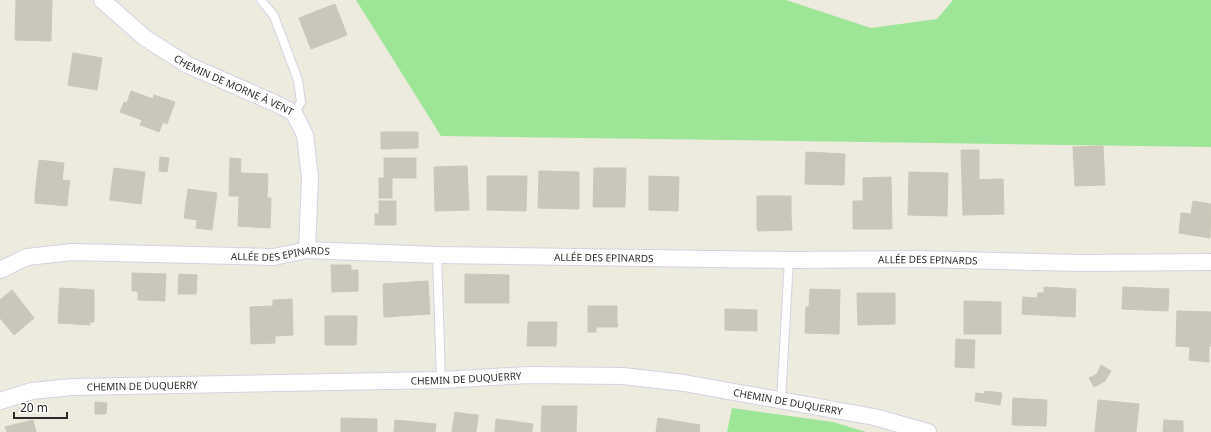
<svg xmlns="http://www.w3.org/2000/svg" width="1211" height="432" viewBox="0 0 1211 432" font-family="'Noto Sans',sans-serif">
  <rect width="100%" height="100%" fill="#edebdd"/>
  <!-- green -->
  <g fill="#9de597">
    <path d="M356 0H786L871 28 937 19 953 0H1211V147L441 136Z"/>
    <path d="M732 408 833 422 866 432H727Z"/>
  </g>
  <!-- building -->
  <g fill="#c9c7bc" stroke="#c9c7b6">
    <path d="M16 0H52L51 41 15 40Z"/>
    <path d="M335 4 347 35 311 49 299 18Z"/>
    <path d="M73 53 102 58 97 90 68 85Z"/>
    <path d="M131 91 153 99 152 101 165 106 161 118 164 119 159 132 152 129 153 124 120 112 124 102 127 103Z"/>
    <path d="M154 95 175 102 167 124 163 122 164 119 161 118 165 106 152 101Z"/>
    <path d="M142 120 153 124 152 129 140 125Z"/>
    <path d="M381 132H418V148L381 149Z"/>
    <path d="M1103 146 1105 185 1075 186 1073 147Z"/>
    <path d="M961 150H979V179L962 180Z"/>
    <path d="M806 152 845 154 844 185 805 184Z"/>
    <path d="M160 157 169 158 167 172 159 171Z"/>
    <path d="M230 158 241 159 239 196H229Z"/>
    <rect x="384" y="158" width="32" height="20"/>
    <path d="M39 160 64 163 62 180 70 181 69 186 62 185 60 197 35 195Z"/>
    <path d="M467 166 469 210 435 211 434 167Z"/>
    <path d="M114 168 145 172 144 180 139 179 137 198 110 197Z"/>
    <path d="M594 168H626L625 207H593Z"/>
    <path d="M539 171 579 172V209L538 208Z"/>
    <path d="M909 172 948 173 947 216 908 215Z"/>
    <path d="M240 173 268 174 267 198H271L270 228 238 226Z"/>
    <path d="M487 176H527L526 211 487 210Z"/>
    <path d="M649 176 679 177 678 211 649 210Z"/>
    <path d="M891 177 892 229H853V201H863V178Z"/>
    <rect x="379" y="178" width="13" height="20"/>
    <path d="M139 179 144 180 141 204 110 200V197L123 199V196L137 198Z"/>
    <path d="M1003 179 1004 214 963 215 962 180Z"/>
    <path d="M62 185 69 186 67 206 35 203V195L60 197Z"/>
    <path d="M188 189 217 193 213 222 184 218Z"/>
    <path d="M757 196H791V216H783V221H767V227L765 230H757Z"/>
    <rect x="379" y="201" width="17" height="24"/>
    <path d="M1193 201 1211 204 1210 238 1179 233 1181 213 1191 214Z"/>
    <rect x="375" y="214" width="4" height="11"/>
    <path d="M783 216H791L792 230 758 231 765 230 767 227V221H783Z"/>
    <path d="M197 220 213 222 212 230 196 228Z"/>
    <path d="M331 265H351V270H358V291L332 292Z"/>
    <path d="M132 273 166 274 165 292 132 291Z"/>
    <path d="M179 274 197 275 196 294H178Z"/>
    <path d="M465 274 509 275V303H465Z"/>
    <path d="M428 281 430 314 384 317 383 284Z"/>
    <path d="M1044 287 1076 289 1075 317 1022 314 1023 297 1037 298 1038 293H1044Z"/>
    <path d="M1123 287 1169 289 1168 311 1122 309Z"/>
    <path d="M60 288 94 290V322H90V325L58 323Z"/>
    <path d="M810 289 840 290 839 334 805 333 806 307H809Z"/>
    <path d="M12 290 34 318 14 335 0 318V300Z"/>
    <path d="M138 292H165V301L138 300Z"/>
    <path d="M857 293H895V324L858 325Z"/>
    <path d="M292 299 293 335 275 336V343L251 344 250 307 273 306V300Z"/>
    <path d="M964 301 1001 302V334H964Z"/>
    <path d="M588 306H617V322H596V332H588Z"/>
    <path d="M725 309 757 310V331L725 330Z"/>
    <path d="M1177 311 1211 312V346H1209V362L1189 360 1190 347 1176 346Z"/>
    <path d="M325 316H357V325H350V339L334 338V345H325Z"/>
    <path d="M528 322H557L556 346H527Z"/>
    <path d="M596 322H617L618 327H596Z"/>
    <path d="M350 325H357L356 345H334V338L350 339Z"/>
    <path d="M956 339 975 340 974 368 955 367Z"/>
    <path d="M1101 365 1111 371 1105 381 1094 387 1089 378 1097 374Z"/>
    <path d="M985 391 1002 393 1000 405 975 401 976 393 984 394Z"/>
    <path d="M1013 398 1047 400 1046 426 1012 425Z"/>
    <path d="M1098 400 1139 404 1136 432H1095Z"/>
    <path d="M95 402 107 403 106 414H95Z"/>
    <path d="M542 406H577L576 432H541Z"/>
    <path d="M455 412 467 414 466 424 477 425 476 432H452Z"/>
    <path d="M467 414 478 415 477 425 466 424Z"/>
    <path d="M341 418 377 419V432H341Z"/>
    <path d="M658 418 700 425 699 432H656Z"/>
    <path d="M496 419 533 424 532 432H495Z"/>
    <path d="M33 420 36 432H7L5 427Z"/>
    <path d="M395 420 436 424 435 432H394Z"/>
    <path d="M1164 420 1183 421V432H1163Z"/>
  </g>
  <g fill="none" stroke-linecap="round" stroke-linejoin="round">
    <defs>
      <g id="lane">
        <path d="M261 0 274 16 298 80 301 102 294 113"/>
        <path d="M437 255 441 380"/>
        <path d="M781 401 789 260"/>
      </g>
      <g id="street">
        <path id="s1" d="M102 0 145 38 188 65 279 105 294 113 305 135 310 177 307 250"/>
        <path id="s2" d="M0 270 27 257 72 252 274 257 307 250 437 255 789 260 919 259 1081 263 1211 262"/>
        <path id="s3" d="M0 401 32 391 72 387 441 380 529 375 623 376 684 383 874 417 928 432"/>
      </g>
    </defs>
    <!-- lane casing -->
    <use href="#lane" stroke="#d3d2e4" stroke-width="10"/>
    <!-- street casing -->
    <use href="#street" stroke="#d3d2e4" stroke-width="18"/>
    <!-- lane -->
    <use href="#lane" stroke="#fff" stroke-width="8"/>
    <!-- street -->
    <use href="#street" stroke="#fff" stroke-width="16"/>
  </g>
  <g text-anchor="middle" stroke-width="3" stroke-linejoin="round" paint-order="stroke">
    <!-- street labels -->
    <g font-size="10" fill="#2b2b2b" stroke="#fff">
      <text dy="4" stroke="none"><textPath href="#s1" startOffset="158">CHEMIN DE MORNE À VENT</textPath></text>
      <text dy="4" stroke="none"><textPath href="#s2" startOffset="284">ALLÉE DES EPINARDS</textPath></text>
      <text dy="4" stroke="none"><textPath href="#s2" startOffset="608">ALLÉE DES EPINARDS</textPath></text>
      <text dy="4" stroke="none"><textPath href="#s2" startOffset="932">ALLÉE DES EPINARDS</textPath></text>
      <text dy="4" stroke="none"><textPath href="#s3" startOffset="468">CHEMIN DE DUQUERRY</textPath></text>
      <text dy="4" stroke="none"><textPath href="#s3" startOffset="144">CHEMIN DE DUQUERRY</textPath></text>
      <text dy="4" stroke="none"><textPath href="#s3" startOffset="792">CHEMIN DE DUQUERRY</textPath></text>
    </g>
  </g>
  <!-- scale -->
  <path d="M14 412v6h53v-6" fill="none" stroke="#2b2b2b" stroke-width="2"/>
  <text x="20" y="412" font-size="12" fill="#2b2b2b" stroke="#ffffff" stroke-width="3" paint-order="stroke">20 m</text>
</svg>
